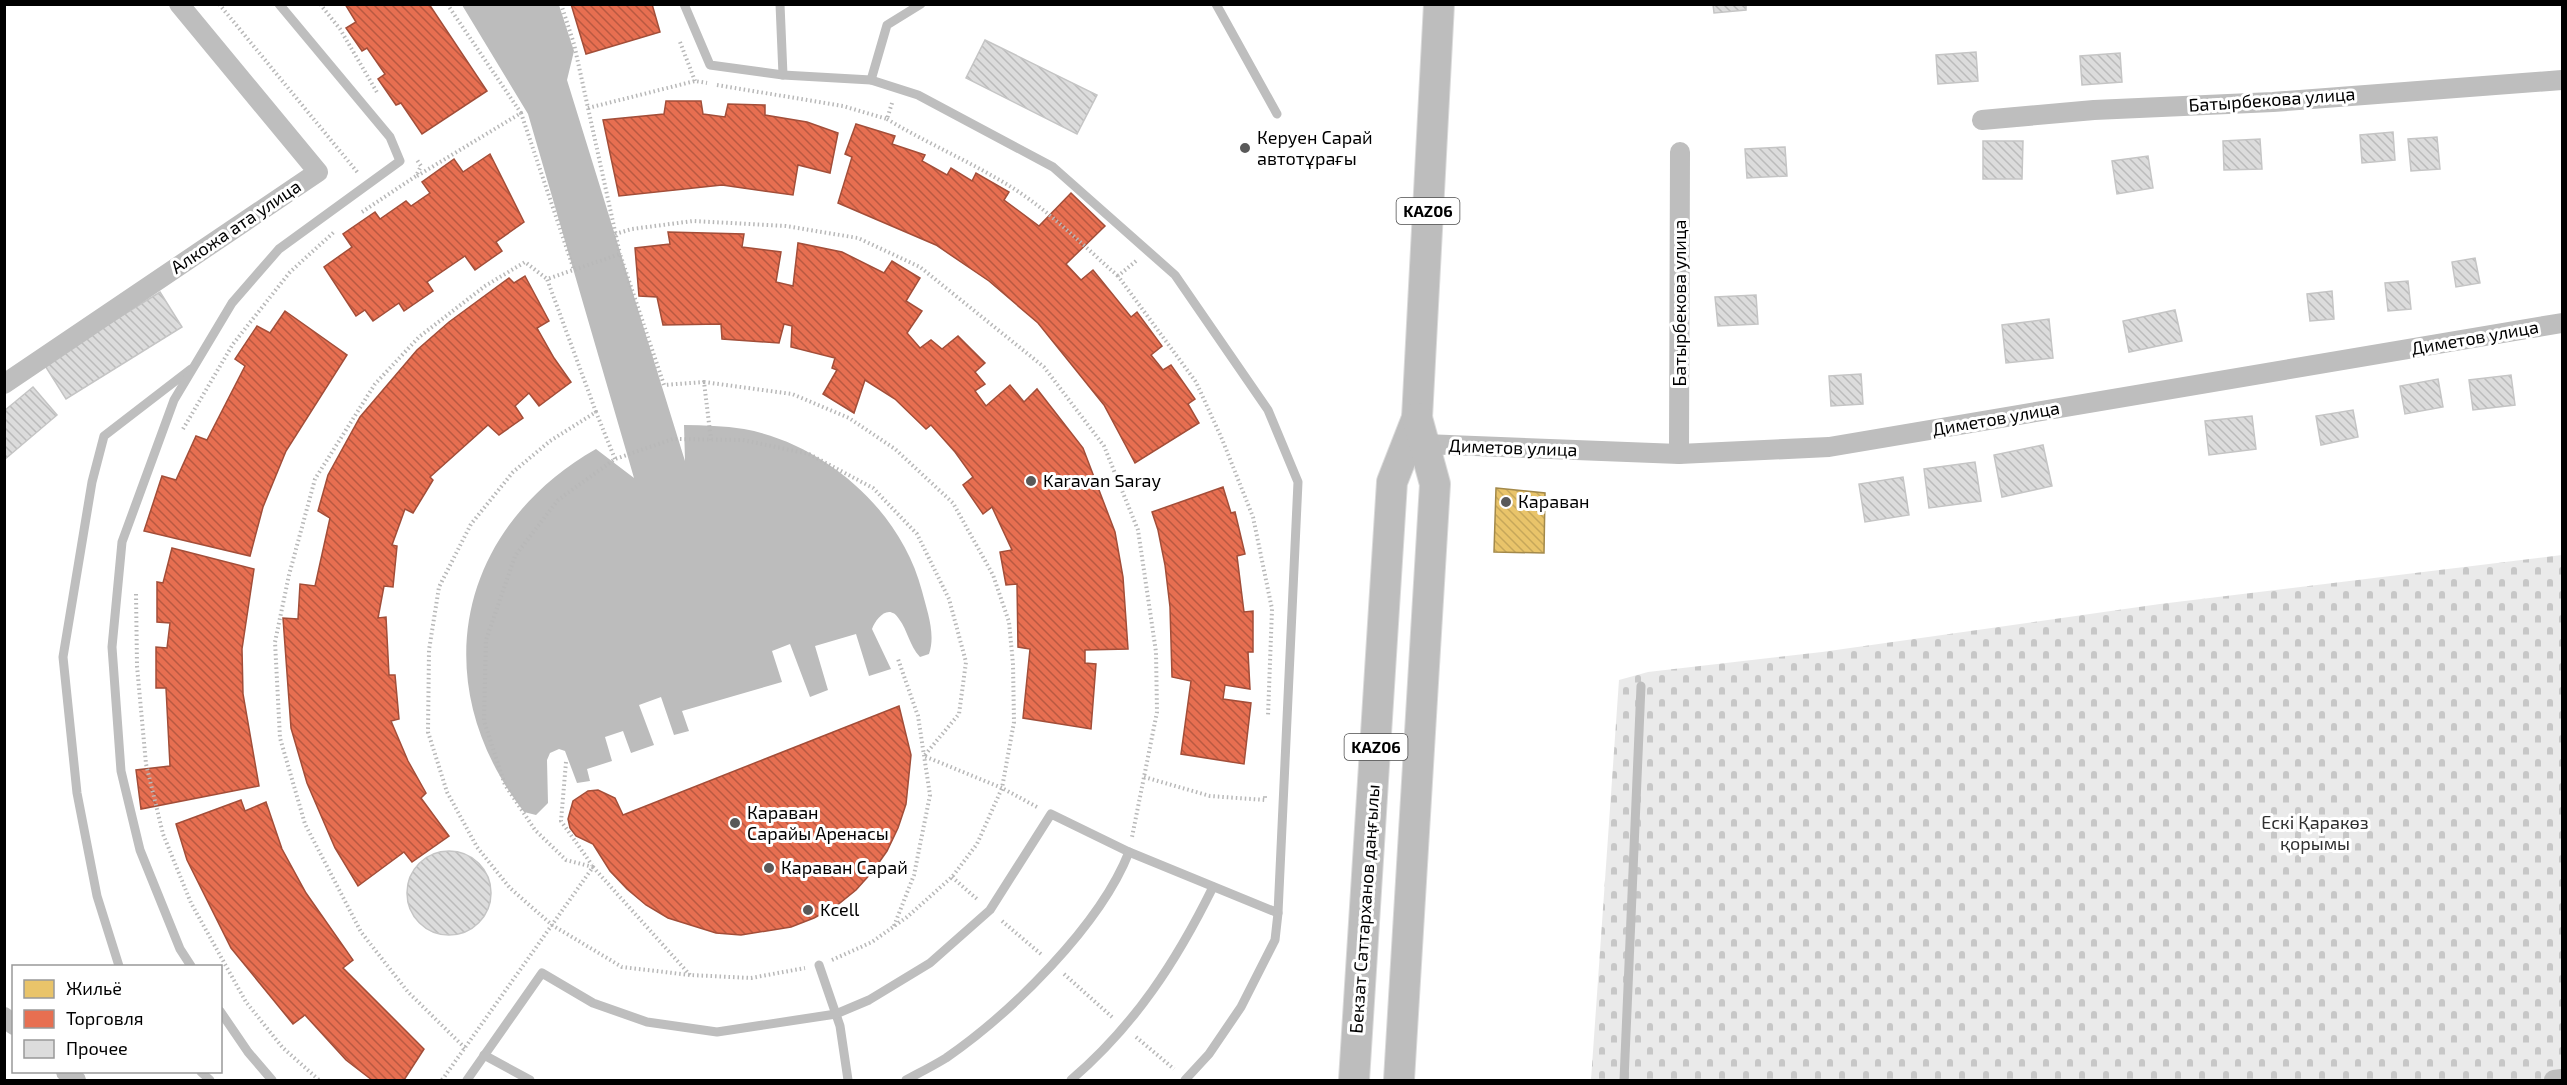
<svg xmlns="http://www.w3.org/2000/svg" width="2567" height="1085" viewBox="0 0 2567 1085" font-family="'Exo 2',sans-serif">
  <defs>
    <pattern id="cemetery-stones" width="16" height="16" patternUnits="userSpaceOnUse" patternTransform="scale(1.5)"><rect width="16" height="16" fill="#eaeaea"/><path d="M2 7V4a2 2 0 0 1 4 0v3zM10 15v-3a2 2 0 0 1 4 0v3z" fill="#c7c7c7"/></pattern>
    <pattern id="homes-back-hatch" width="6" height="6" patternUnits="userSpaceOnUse" patternTransform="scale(1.5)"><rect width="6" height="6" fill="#e9c46a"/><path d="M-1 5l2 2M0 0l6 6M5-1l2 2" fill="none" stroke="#c6a75a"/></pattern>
    <pattern id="shops-back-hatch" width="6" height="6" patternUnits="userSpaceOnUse" patternTransform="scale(1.5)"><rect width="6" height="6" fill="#e76f51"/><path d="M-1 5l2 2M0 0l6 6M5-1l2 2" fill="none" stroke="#b95941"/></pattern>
    <pattern id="building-back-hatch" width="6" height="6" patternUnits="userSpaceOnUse" patternTransform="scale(1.5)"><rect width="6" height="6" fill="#dcdcdc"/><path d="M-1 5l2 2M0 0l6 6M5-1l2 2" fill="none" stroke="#bbb"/></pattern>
  </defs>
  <rect width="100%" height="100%" fill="#fff"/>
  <!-- cemetery -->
  <path fill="url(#cemetery-stones)" d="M2562 555V1080H1591L1619 680 1648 672 1822 652 2160 604Z"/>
  <!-- water -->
  <path fill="#bcbcbc" d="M462 5H559L574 51 567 80 685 461 684 425C704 425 724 426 744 429 825 444 901 510 922 591 927 611 936 634 929 654L920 657C909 645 908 631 899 619 889 603 876 618 872 629L891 669 869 676 856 634 815 646 828 690 810 697 790 644 772 651 782 682 682 711 689 731 674 735 661 697 639 705 654 745 631 753 623 731 605 737 612 761 587 769 590 781 577 783 565 751 559 749 550 753 547 760 548 803 536 815 524 812C425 684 456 529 596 449L634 478 528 114Z"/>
  <!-- homes -->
  <path fill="url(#homes-back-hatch)" stroke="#a3894a" stroke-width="1.5" d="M1496 488 1545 493 1544 553 1494 552Z"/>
  <!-- shops -->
  <g fill="url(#shops-back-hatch)" stroke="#a24e39" stroke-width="1.5">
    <path d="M345 4H429L487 91 422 134 401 103 396 105 378 79 385 74 367 48 362 51 346 28 356 22Z"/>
    <path d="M571 4H652L660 32 586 54Z"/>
    <path d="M666 101H701L703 114 725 117 728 104 765 105V115L807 122 838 133 830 173 798 165 793 195 722 185 619 196 603 120 664 114Z"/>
    <path d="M856 124 895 136 892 144 925 155 922 161 947 175 951 168 972 181 976 173 1009 192 1004 200 1039 226 1071 193 1105 226 1066 264 1081 280 1093 270 1131 317 1137 312 1162 346 1151 355 1163 370 1171 365 1195 399 1188 404 1199 423 1135 463 1104 405 1038 323 989 281 936 245 838 203 852 157 845 154Z"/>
    <path d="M490 154 524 222 496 242 502 251 475 270 465 256 427 282 433 291 404 311 399 303 373 321 365 310 356 316 324 267 352 247 343 234 375 212 380 219 406 201 411 206 430 193 422 182 454 159 463 172Z"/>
    <path d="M668 232 744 234 742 247 781 252 776 282 793 286 798 243 842 252 884 273 892 261 920 278 906 301 922 311 907 333 920 348 931 340 942 349 958 336 985 363 975 372 985 384 975 391 986 406 1010 385 1024 402 1037 389 1083 448 1115 532 1123 577 1128 649 1085 650V663L1096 664 1091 729 1023 718 1030 649 1018 647 1017 584 1006 585 1000 552 1012 550 992 507 983 514 963 485 973 477 955 452 931 425 926 429 895 399 865 380 854 413 823 394 837 370 832 368 835 358 791 347 792 326 784 324 779 343 722 339 721 324 663 325 657 297 639 296 635 248 670 244Z"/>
    <path d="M525 276 549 321 537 328 554 358 571 382 539 406 529 393 515 406 523 418 499 435 488 425 430 477 433 480 413 513 405 509 392 545 397 546 393 587 384 586 378 618 386 617 389 675H395L399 719 391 721 408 761 426 793 421 798 449 836 412 862 404 852 358 886 335 848 307 783 291 728 283 618 298 619 300 584 315 586 330 518 318 511 328 475 360 417 417 350 449 322 509 278 514 283Z"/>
    <path d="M285 311 347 355 286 451 263 507 250 556 144 531 162 476 176 480 196 436 207 440 245 366 235 359 257 326 270 333Z"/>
    <path d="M1223 487 1231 513 1235 512 1245 554 1237 556 1244 612 1253 611V652H1248L1250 689 1225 685 1223 699 1251 703 1244 764 1181 754 1191 681 1172 677 1170 607 1165 565 1158 530 1152 512Z"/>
    <path d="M172 548 254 569 242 649 243 694 259 786 141 809 136 770 170 766 166 688H156V647L167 648 170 623 157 622V582L163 583Z"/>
    <path d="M899 706 911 755 906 804 898 828 887 851 873 871 856 890 836 906 814 918 791 927 741 935 716 933 668 918 646 905 627 889 610 871 593 844 576 836 570 828 568 819 573 801 588 791 598 790 615 798 623 815Z"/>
    <path d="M241 800 245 811 266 802 282 849 306 893 353 960 343 968 424 1049 404 1080H372L346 1060 305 1015 293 1024 231 948 187 860 176 824Z"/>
  </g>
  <!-- building -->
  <g fill="url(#building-back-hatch)" stroke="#c5c5c5" stroke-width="1.5">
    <path d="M1713 4H1746V10L1714 13Z"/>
    <path d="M985 40 1097 95 1077 134 966 78Z"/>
    <path d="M1976 52 1978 81 1938 84 1936 55Z"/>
    <path d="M2120 53 2122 82 2082 85 2080 56Z"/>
    <path d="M2393 132 2395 160 2362 163 2360 135Z"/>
    <path d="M2437 137 2440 169 2411 171 2408 139Z"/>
    <path d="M2260 139 2262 169 2224 170 2223 141Z"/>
    <path d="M1983 141H2023L2022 179H1983Z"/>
    <path d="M1785 147 1787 176 1747 178 1745 149Z"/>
    <path d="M2148 156 2153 188 2117 194 2112 161Z"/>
    <path d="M2475 258 2480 283 2456 287 2452 262Z"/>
    <path d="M2408 281 2411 309 2388 311 2385 283Z"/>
    <path d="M2332 291 2334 319 2310 321 2307 294Z"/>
    <path d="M160 292 182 327 66 399 44 364Z"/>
    <path d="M1756 295 1758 324 1718 326 1715 297Z"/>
    <path d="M2175 310 2182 341 2129 352 2123 321Z"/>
    <path d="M2049 319 2053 358 2006 363 2002 325Z"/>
    <path d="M1861 374 1863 404 1831 406 1829 376Z"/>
    <path d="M2511 375 2515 405 2473 410 2469 380Z"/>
    <path d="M2438 379 2443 407 2405 414 2400 386Z"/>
    <path d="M33 387 57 415 4 460V411Z"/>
    <path d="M2353 410 2358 437 2321 445 2316 416Z"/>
    <path d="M2252 416 2256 449 2209 455 2205 421Z"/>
    <path d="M2043 445 2052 486 2002 497 1994 455Z"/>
    <path d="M1975 462 1981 501 1929 508 1924 469Z"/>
    <path d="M1903 477 1909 515 1865 522 1859 484Z"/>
    <circle cx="449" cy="893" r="42"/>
  </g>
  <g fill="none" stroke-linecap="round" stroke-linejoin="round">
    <defs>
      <g id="primary">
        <path d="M1354 1080 1392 482 1417 418 1439 4"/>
        <path d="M1399 1080 1435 484 1417 418"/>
      </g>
    </defs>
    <!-- primary casing -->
    <use href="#primary" stroke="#dbdbdb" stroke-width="32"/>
    <!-- path -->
    <g stroke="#b8b8b8" stroke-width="4" stroke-dasharray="1.5 3" stroke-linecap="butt">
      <path d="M219 4 358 173"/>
      <path d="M320 4 340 29 378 94"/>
      <path d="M447 4 521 113"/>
      <path d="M561 4 574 44 620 254"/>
      <path d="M680 42 695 81"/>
      <path d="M717 85 843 106 887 119 892 103"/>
      <path d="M588 108 695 81 707 83"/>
      <path d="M887 119C923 141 960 157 996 178 1042 203 1079 242 1118 276"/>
      <path d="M417 176 521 113 574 270"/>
      <path d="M362 212 416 176 421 166 417 160"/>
      <path d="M615 234 632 229 693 221 786 226 858 238 920 267 1044 367 1104 446 1138 530 1156 652 1157 712 1132 837"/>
      <path d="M1136 261 1118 276 1196 382 1222 439 1253 517 1272 609 1268 716"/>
      <path d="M596 412 547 279 620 254 664 385 704 382"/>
      <path d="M183 429 233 344 290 272 334 232"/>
      <path d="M615 459 596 412 550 441 513 472 471 524 439 587 429 650 428 732 447 792 477 847 510 888 552 925 622 967 690 975 751 978 805 968"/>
      <path d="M136 594 137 666 146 764 163 834 191 903 246 1002 283 1048 319 1080"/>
      <path d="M566 762 561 821 592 865"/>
      <path d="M1144 777 1210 796 1265 800V796"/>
      <path d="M593 867 566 860 535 830 505 785 484 721 486 640 515 556 558 500 615 459 673 439 743 440 809 454 873 488 917 534 949 599 966 662 959 714 924 756 1002 788 1014 722 1013 664 1009 622 993 575 953 503 895 449 849 418 792 394 704 382 711 440"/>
      <path d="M952 877 978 900"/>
      <path d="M1002 921 1042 955"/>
      <path d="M894 926 914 875 930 795 918 716 898 659"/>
      <path d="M832 960 872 942 907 917 952 877 977 844 1002 788 1037 807"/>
      <path d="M1064 974 1112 1017"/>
      <path d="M1136 1037 1174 1069"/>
      <path d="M465 1048 408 992 361 932 305 824 280 738 275 642 289 575 315 479 375 384 419 337 485 286 525 262 547 279"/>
      <path d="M442 1080 593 867 690 975"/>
    </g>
    <!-- lane -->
    <g stroke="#bebebe" stroke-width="9">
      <path d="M684 4 710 65 783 75"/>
      <path d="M1216 4 1277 114"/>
      <path d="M871 80 887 25 921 4"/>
      <path d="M819 965 840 1026 848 1080"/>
      <path d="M119 966 97 896 77 793 63 657 92 482 104 436 191 369"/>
      <path d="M191 966 180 949 140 850 121 771 112 647 122 542 174 400 232 303 279 249 400 161 390 137 279 4"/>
      <path d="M220 1011 248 1052 272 1080"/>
      <path d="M484 1055 530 1080"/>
      <path d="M201 1072 210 1080"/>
      <path d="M467 1080 542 973 593 1003 647 1022 717 1032 836 1014 869 1000 930 963 990 910 1051 814 1129 852 1278 913 1298 482 1268 410 1175 275 1053 167 918 95 871 80 783 75 780 4"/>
      <path d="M906 1080C919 1073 933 1066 946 1058 1011 1013 1100 926 1129 852"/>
      <path d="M1071 1080C1135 1025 1176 962 1213 887"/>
      <path d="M1185 1080 1209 1054 1241 1007 1275 940 1278 913"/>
      <path d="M1624 1080 1641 686"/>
    </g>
    <!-- street -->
    <g stroke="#bebebe" stroke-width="20">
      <path d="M1982 120 2094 110 2273 102 2562 80"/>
      <path d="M4 384 318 172 179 4"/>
      <path d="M1424 444 1679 454 1829 447 2562 323"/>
      <path d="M1679 454 1680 152"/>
      <path d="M4 1017 14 1025"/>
      <path d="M66 1072 76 1080"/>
      <path d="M2554 1080 2562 1079"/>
    </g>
    <!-- primary -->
    <use href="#primary" stroke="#bdbdbd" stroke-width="30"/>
  </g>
  <!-- markers -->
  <g fill="#595959" stroke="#fff" stroke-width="2">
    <circle cx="1245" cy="148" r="6"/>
    <circle cx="1031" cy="481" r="6"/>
    <circle cx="1506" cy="502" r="6"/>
    <circle cx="735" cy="823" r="6"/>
    <circle cx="769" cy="868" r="6"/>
    <circle cx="808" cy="910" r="6"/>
  </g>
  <g text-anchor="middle" stroke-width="6" stroke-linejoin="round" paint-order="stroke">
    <!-- shield labels -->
    <g fill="#fff" stroke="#4c4c4c" stroke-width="1.5">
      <rect x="1396.5" y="198" width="63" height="26" rx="4.5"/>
      <rect x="1344.5" y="734" width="63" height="26" rx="4.5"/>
    </g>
    <g font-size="16" font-weight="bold" fill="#000">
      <text x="1428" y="217">KАZ06</text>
      <text x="1376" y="753">KАZ06</text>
    </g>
    <!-- street labels -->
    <g font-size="18" fill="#000" stroke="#fff">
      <text transform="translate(2272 100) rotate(-4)" y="6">Батырбекова улица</text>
      <text transform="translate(236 227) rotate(-34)" y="6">Алкожа ата улица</text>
      <text transform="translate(1680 303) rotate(-90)" y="6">Батырбекова улица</text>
      <text transform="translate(2475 338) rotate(-10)" y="6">Диметов улица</text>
      <text transform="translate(1996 419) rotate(-10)" y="6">Диметов улица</text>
      <text transform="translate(1513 448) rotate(2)" y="6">Диметов улица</text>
      <text transform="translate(1365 909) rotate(-86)" y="6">Бекзат Саттарханов даңғылы</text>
    </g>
    <!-- poi labels -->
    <g font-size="18" fill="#000" stroke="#fff" text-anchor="start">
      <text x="1257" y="144">Керуен Сарай<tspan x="1257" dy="21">автотұрағы</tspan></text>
      <text x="1043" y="487">Karavan Saray</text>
      <text x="1518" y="508">Караван</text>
      <text x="747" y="819">Караван<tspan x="747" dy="21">Сарайы Аренасы</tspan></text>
      <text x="781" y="874">Караван Сарай</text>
      <text x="820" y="916">Kcell</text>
    </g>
    <!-- park labels -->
    <g font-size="18" fill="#2f2f2f" stroke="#fff">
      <text x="2315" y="829">Ескі Қаракөз<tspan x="2315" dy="21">қорымы</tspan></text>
    </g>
  </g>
  <!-- border -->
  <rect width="2567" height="1085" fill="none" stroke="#000000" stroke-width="12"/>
  <!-- legend -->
  <rect x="12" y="965" width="210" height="108" fill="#ffffff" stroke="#999999" stroke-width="1.5"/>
  <rect x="24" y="980" width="30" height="18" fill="#e9c46a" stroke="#999999" stroke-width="1.5"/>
  <text x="66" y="995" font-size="18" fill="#000000">Жильё</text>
  <rect x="24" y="1010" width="30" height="18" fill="#e76f51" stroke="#999999" stroke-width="1.5"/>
  <text x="66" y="1025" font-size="18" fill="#000000">Торговля</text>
  <rect x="24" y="1040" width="30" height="18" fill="#dcdcdc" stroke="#999999" stroke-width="1.5"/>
  <text x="66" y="1055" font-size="18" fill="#000000">Прочее</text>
</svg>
